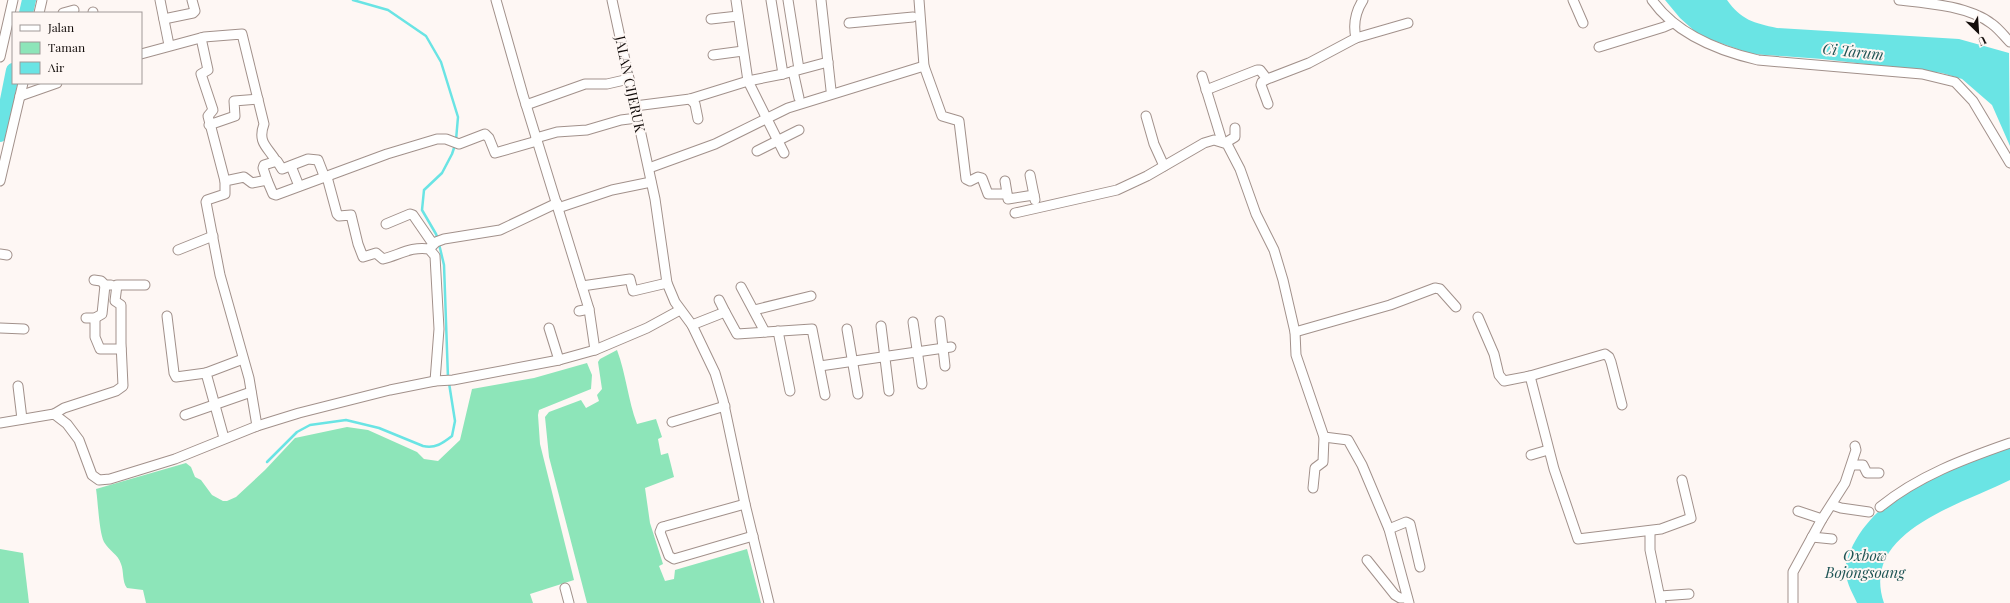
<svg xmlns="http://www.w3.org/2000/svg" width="2010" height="603" viewBox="0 0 2010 603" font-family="'Playfair Display',serif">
  <rect width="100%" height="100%" fill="#fef7f4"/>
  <!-- green -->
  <g fill="#8de5b9">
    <path d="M617 350C626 374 628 400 637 424L656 419 662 437 658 439 661 455 668 453 674 477 645 488 650 523 663 564 659 566 665 581 674 579 675 570 747 549 761 603H587L549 457 545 417 549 412 581 400 586 408 599 401 597 395 602 389 598 362 600 359Z"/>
    <path d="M587 363 592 375 591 389 539 410 538 415 540 444 574 580 530 594 533 603H146L143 590 127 588C122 582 124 571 121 564 118 554 109 551 104 542 99 532 98 501 96 489L186 463 191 467 195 477 201 480 212 495 223 501H227L236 497 265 470 295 438 347 427 368 430 417 452 424 459 438 461 460 440 472 389 534 378Z"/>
    <path d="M0 549 23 553 29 603H0Z"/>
  </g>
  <!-- water -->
  <g fill="#6ae4e4">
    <path d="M1665 0H1727C1741 20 1754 23 1777 28L1959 39 2009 53 2010 146 1992 105 1962 79 1942 73 1822 59 1752 54 1700 36 1680 18Z"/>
    <path d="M2010 446V480C1963 504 1859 531 1884 603H1857C1853 594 1847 584 1846 574 1844 564 1849 554 1853 545 1883 487 1953 468 2010 446Z"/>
  </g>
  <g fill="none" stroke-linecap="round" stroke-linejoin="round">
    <!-- stream -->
    <g stroke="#6ae4e4" stroke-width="2.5">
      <path d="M353 0 388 10 426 36 441 62 458 117 456 140"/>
      <path d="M438 239 436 234 422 210 424 190 442 173 452 154 455 145"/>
      <path d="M439 244 444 265 448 378"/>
      <path d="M267 462 297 432 310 425 346 420 379 428 423 446C435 449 443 443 452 436L455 421 449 383"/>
    </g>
    <!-- river -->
    <g stroke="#6ae4e4" stroke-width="14">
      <path d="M26 13 29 0"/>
      <path d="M0 135 13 70"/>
    </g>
    <defs>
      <g id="minor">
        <path d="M160 0 169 45"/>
        <path d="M496 0 523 95 589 309 595 350"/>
        <path d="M612 0 655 199 667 283 675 302 692 325 715 373 723 400 745 504 769 603"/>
        <path d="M736 0 748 81 784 153"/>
        <path d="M771 0 783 74"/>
        <path d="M788 0 799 69"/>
        <path d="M821 0 831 90"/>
        <path d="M919 0 924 66 942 116 959 121 966 179 970 181 978 177 982 178 988 194H1006"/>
        <path d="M1573 0 1583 23"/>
        <path d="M1652 0C1676 34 1719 51 1758 60L1922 74 1955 82 1973 101 2010 163"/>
        <path d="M1899 0C1927 3 1969 6 1992 24 1999 29 2004 36 2010 42"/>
        <path d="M93 12V13"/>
        <path d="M39 13 42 0"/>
        <path d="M63 13 74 10"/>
        <path d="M164 19 193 13 195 11 192 0"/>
        <path d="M711 19 738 16"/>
        <path d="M849 23 913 17"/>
        <path d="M201 38 208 70 201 74 213 110 208 116 225 181"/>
        <path d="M1356 38 1408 23"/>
        <path d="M1599 47 1664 27 1673 23"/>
        <path d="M141 54 204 37 242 34 264 124C257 143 268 147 276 161"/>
        <path d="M713 55 743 51"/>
        <path d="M0 57 13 0"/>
        <path d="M793 71 799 98"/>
        <path d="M1202 76 1222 141"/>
        <path d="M1267 79 1262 82 1261 85 1268 104"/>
        <path d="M1206 90 1257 70H1260L1267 79 1270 78 1309 63 1356 38C1353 25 1356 11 1363 0"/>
        <path d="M20 96 57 83"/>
        <path d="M690 99 695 104 698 119"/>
        <path d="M526 105 585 84H607L629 79"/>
        <path d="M635 106 690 99 748 81 783 74 828 62"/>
        <path d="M1146 116 1154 144 1164 166"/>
        <path d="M209 125 235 116 234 101 258 99"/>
        <path d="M536 138 557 132 587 130 621 120 637 118"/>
        <path d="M1225 143 1235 137V128"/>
        <path d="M757 151 799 130"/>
        <path d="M291 166 299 186"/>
        <path d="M649 168 715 144 788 108 924 66"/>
        <path d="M1030 175 1035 200"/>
        <path d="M327 177 337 214 339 216 351 215 358 244 363 257 376 253 383 259C399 255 412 246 429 249L435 256 439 329 435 381"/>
        <path d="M267 180 263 168 264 165 277 161 282 169 308 159 318 160 325 178"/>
        <path d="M0 181 23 83"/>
        <path d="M1005 181 1008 199 1034 195"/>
        <path d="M558 208 612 190 651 182"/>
        <path d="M1015 213 1117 190 1147 176 1204 143 1214 140 1227 144 1240 169 1256 214 1274 250 1283 280 1295 332 1296 355 1324 437 1323 462 1315 468 1313 488"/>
        <path d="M386 224 410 214 413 215 433 244"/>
        <path d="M429 249 436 242 444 239 500 230 557 203"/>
        <path d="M178 250 213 236"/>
        <path d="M0 254 7 255"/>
        <path d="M94 280 101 281 105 285H111"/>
        <path d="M582 286 630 279 633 291 667 283"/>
        <path d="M741 287 765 332"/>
        <path d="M719 300 725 312"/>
        <path d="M754 310 811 296"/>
        <path d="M579 311 589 309"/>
        <path d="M167 316 174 373 176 377 206 373"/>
        <path d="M1478 317 1494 354 1499 375 1504 381 1530 376 1605 354 1609 357 1611 362 1622 405"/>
        <path d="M86 318H95L102 314 105 285"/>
        <path d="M95 318V337L100 349H121"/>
        <path d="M940 321 945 366"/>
        <path d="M913 322 922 384"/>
        <path d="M692 325 725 312 737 334 812 329 825 395"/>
        <path d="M881 326 889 391"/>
        <path d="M0 328 24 329"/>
        <path d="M549 328 559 360"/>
        <path d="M847 329 858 394"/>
        <path d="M778 331 790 391"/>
        <path d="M1295 332 1390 305 1435 288 1440 289 1456 307"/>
        <path d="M820 366 951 347"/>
        <path d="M1530 376 1554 469 1578 539 1661 529 1691 518 1682 480"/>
        <path d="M18 386 22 419"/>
        <path d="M54 414 64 408 116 391 123 386 121 343V305L115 301 117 285H145"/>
        <path d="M185 415 251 392"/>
        <path d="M672 422 725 406"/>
        <path d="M0 423 54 414 67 424 79 440 92 475 99 480 110 479 175 459 257 426 299 413 390 390 435 381 453 380 559 360 595 350 647 328 680 310"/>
        <path d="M257 426 249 378 220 275 206 202 207 200 225 194V181L244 177 252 183 267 180 273 194 276 195 387 154 437 139H446L459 144 485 134 489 138 495 153 537 141"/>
        <path d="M1324 437 1348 440 1362 465 1389 529 1409 603"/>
        <path d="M224 438 206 373 243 359"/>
        <path d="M1531 455 1548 450"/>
        <path d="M1853 465H1863L1867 473H1879"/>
        <path d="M745 504 666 526 662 527 660 532 669 556 674 559 753 536"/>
        <path d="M1832 505 1841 508 1869 512"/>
        <path d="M1880 507C1918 476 1964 459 2010 443"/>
        <path d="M1798 511 1822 519"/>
        <path d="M1389 529 1406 522 1410 524 1420 567"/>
        <path d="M1650 531V550L1661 603"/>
        <path d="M1812 537 1832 539"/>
        <path d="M1367 560 1395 595 1400 598H1407"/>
        <path d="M565 588 569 603"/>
        <path d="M1660 596 1689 594"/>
        <path d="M1793 603V572L1822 519 1845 483 1856 450 1855 446"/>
      </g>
    </defs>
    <!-- minor casing -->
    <use href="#minor" stroke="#a2918b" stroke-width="11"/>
    <!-- minor -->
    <use href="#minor" stroke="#fff" stroke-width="9"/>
  </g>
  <g text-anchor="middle" stroke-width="4" stroke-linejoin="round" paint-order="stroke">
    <!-- street labels -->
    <g font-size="14" fill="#130d0b" stroke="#fef7f4">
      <text transform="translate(630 84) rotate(78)" y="5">JALAN CIJERUK</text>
    </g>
    <!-- water labels -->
    <g font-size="15" font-style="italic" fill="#1e5454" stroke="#fef7f4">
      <text transform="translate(1853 52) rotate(6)" y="5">Ci Tarum</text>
      <text x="1865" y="561">Oxbow<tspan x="1865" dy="17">Bojongsoang</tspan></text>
    </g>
  </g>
  <!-- legend -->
  <rect x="12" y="12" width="130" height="72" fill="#fef7f4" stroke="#a09997"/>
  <rect x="20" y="25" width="20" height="6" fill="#ffffff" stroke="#a09997"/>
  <text x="48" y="32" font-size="12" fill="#130d0b">Jalan</text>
  <rect x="20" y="42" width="20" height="12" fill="#8de5b9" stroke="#a09997"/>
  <text x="48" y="52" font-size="12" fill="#130d0b">Taman</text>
  <rect x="20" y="62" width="20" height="12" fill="#6ae4e4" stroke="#a09997"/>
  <text x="48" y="72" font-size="12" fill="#130d0b">Air</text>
  <!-- north arrow -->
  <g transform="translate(1978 32) rotate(155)" stroke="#fef7f4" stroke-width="3" paint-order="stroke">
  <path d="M0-3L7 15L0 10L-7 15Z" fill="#130d0b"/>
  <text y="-6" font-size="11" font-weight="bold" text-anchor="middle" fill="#130d0b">U</text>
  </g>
</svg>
